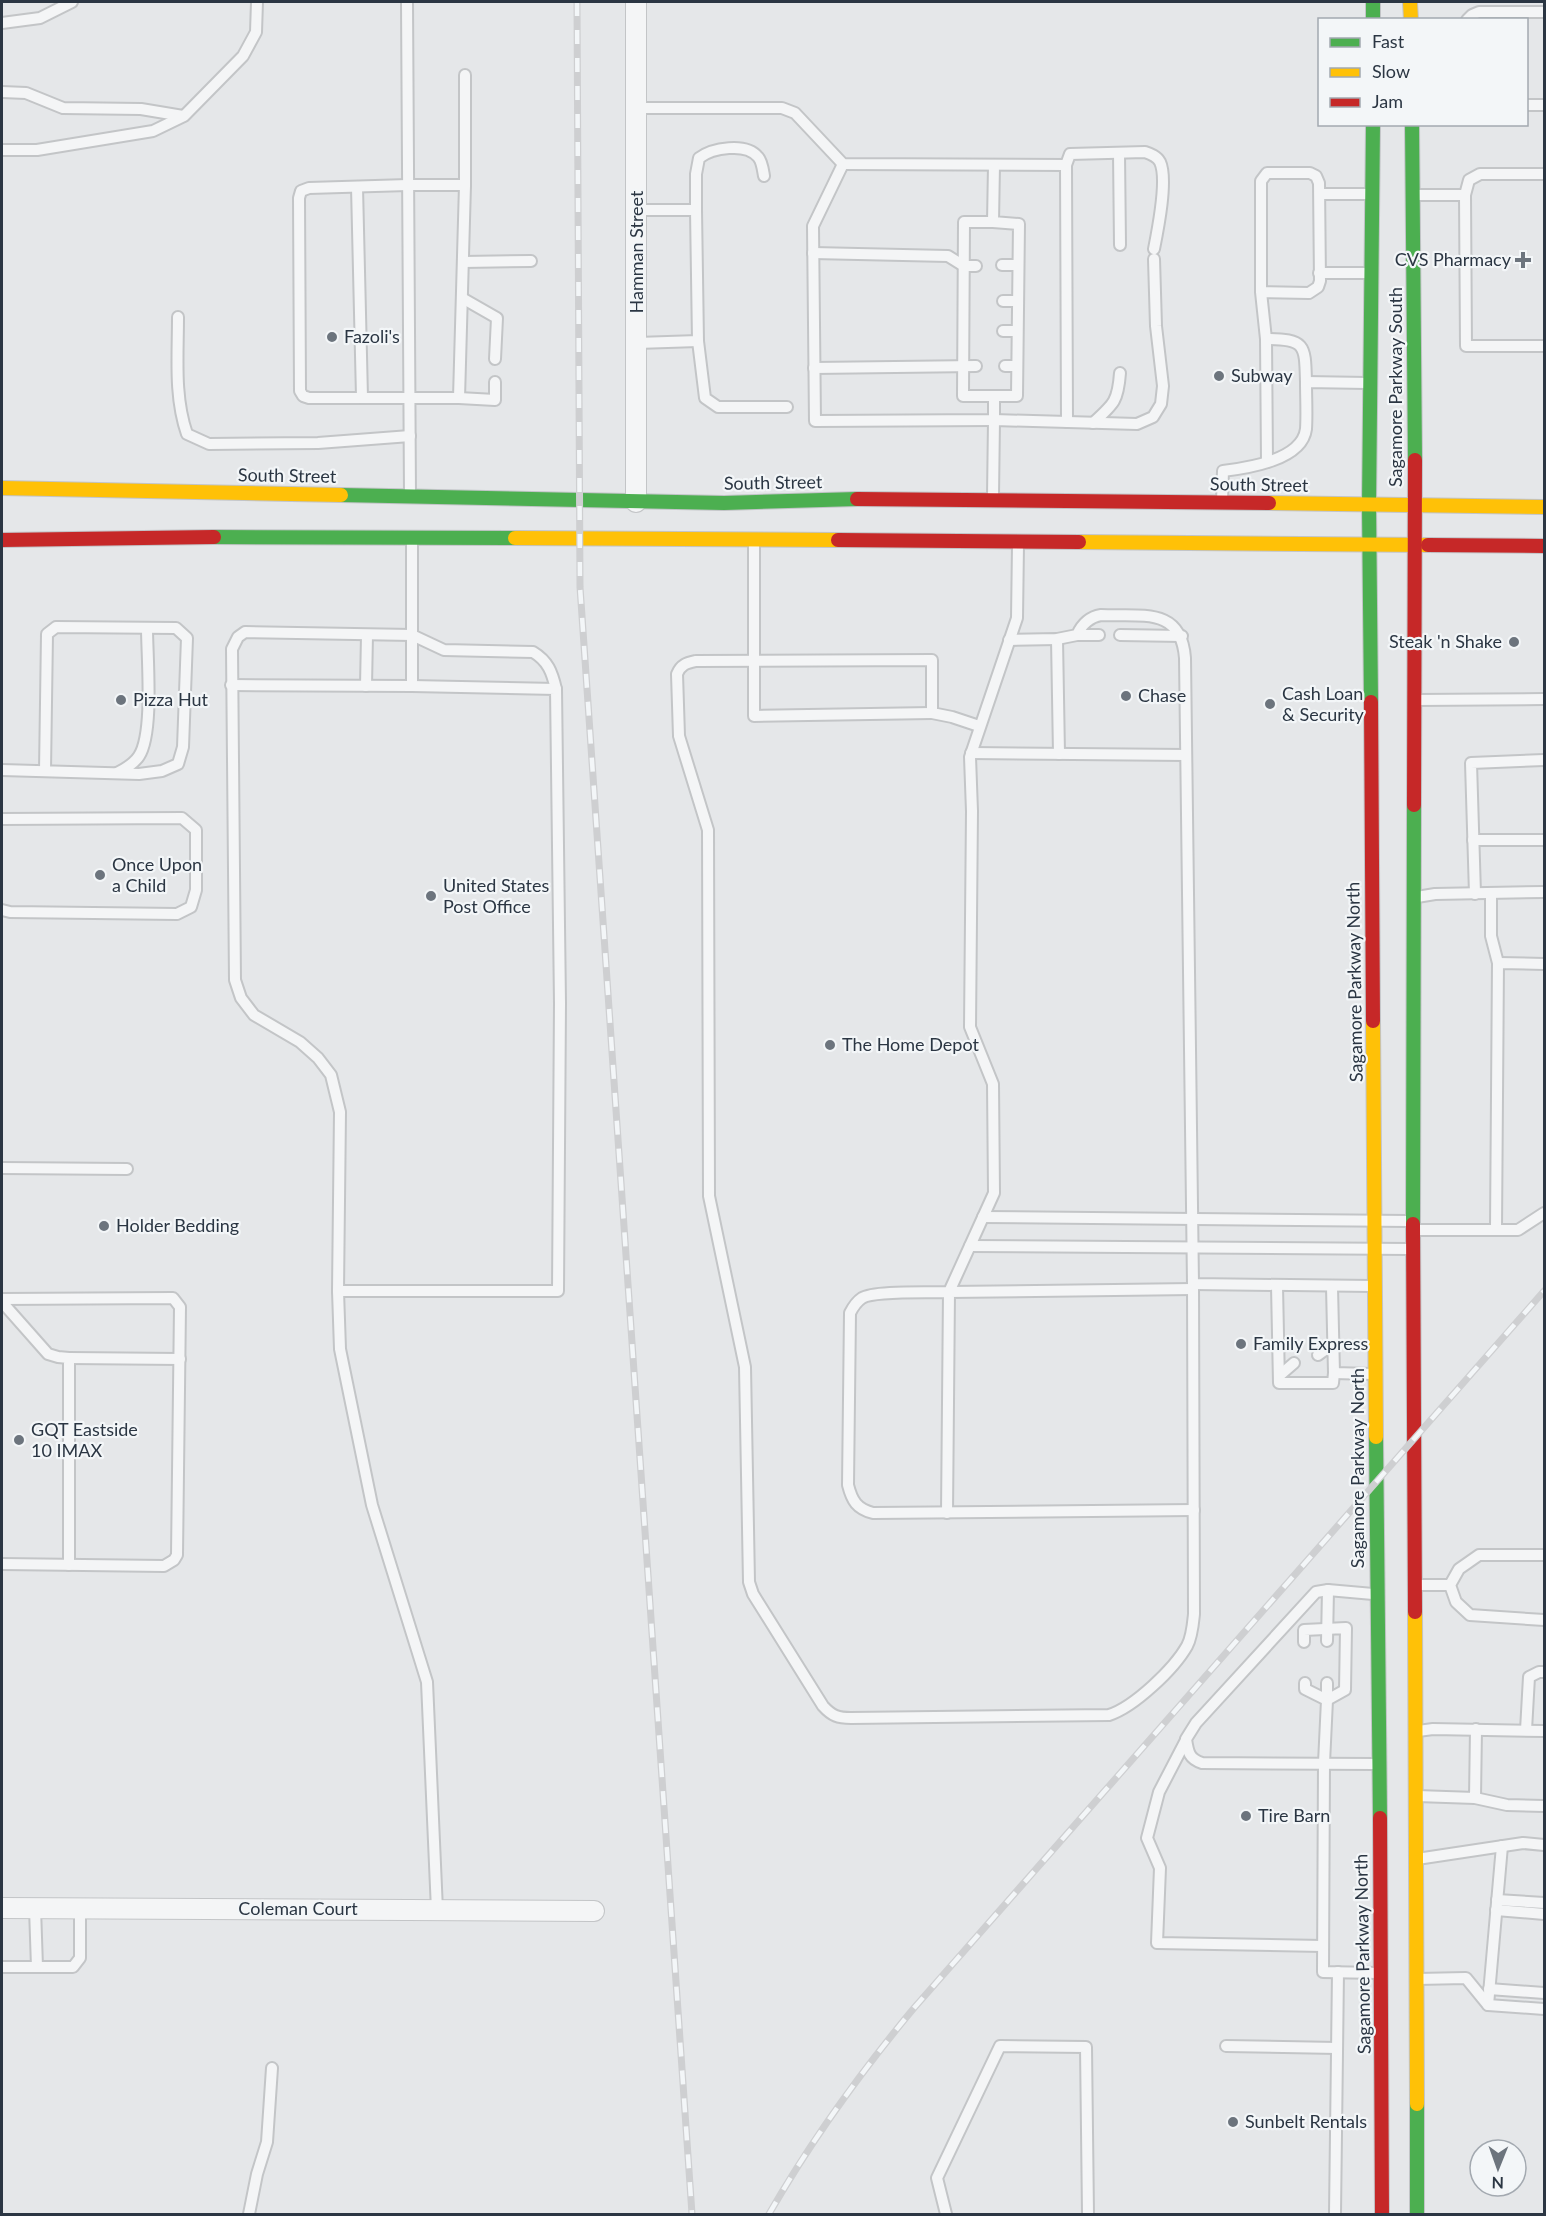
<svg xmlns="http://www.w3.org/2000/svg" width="1546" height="2216" viewBox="0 0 1546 2216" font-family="Lato,sans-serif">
  <rect width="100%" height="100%" fill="#e5e7e9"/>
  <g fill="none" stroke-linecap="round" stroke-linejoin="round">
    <defs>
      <g id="lane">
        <path d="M407 2 410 494"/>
        <path d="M1467 20 1472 15 1479 12H1544"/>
        <path d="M2 23 40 18 72 2"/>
        <path d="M2 92 26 93 63 108 141 109 183 116"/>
        <path d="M1526 105H1544"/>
        <path d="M636 108H782L795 113 843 164 1066 165"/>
        <path d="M2 150H37L153 131 184 116 243 56 256 32 257 2"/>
        <path d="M1119 153 1120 245"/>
        <path d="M843 164 813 226 815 421 994 420V397"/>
        <path d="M408 185H465L459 398H309L303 396 300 391 299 198 301 191 309 188Z"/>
        <path d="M465 185V75"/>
        <path d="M357 187 362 397"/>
        <path d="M1320 194H1369"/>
        <path d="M1417 195H1465L1466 346H1544"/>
        <path d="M1465 195 1469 180 1480 174H1544"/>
        <path d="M696 210V174L699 158C712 148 746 142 758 157 762 161 763 170 764 176"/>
        <path d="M993 222 1019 224 1017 396H963L964 222H993L994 165"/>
        <path d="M813 253 948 256 964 266H976"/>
        <path d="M463 262 531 261"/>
        <path d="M1002 265H1018"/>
        <path d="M1319 273H1368"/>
        <path d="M1261 292 1309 293 1318 287 1320 281 1319 183 1316 176 1310 173H1267L1261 181V292L1266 339 1267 462"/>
        <path d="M462 298 497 318 495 359"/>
        <path d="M1003 301H1018"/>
        <path d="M178 317C178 356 174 397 187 434L209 444 318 443 410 436"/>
        <path d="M1003 331H1017"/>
        <path d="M1266 339C1306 339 1305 345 1306 382"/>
        <path d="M698 341 705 398 718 407H787"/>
        <path d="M637 343 698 341 696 210H637"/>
        <path d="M1005 366H1017"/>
        <path d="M814 368 976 366"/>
        <path d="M459 398 495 400V382"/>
        <path d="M1067 422 1066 165 1070 154 1145 152C1151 154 1157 156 1160 162 1168 179 1158 229 1154 249"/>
        <path d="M1093 423C1114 404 1118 401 1120 373"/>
        <path d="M993 496 994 420 1137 424 1153 417 1161 404 1163 386 1156 326 1154 259"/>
        <path d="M1222 501 1223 471C1248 468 1302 460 1306 429 1307 414 1306 398 1306 382L1367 383"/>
        <path d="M754 543V716L932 713"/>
        <path d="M1018 545 1017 618 970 757 972 811 970 1027 993 1084 994 1193 949 1292C931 1293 875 1290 862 1298 856 1302 853 1307 850 1313L848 1485C852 1501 857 1509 873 1513L1194 1510"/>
        <path d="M1077 635H1099"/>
        <path d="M1120 635 1182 636"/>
        <path d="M1057 639 1059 754"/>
        <path d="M1009 640 1057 639 1077 635C1082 624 1089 617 1101 615 1141 617 1181 606 1185 658L1193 1284 1372 1286"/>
        <path d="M231 685 412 686V541"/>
        <path d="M366 686 367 635"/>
        <path d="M1416 700 1544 699"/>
        <path d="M979 726 952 717 932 713V660L696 661C687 663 681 664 677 674L679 736 708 830 709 1196 745 1367 749 1582 753 1594 823 1706C832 1716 838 1718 851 1718L1109 1715C1134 1707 1174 1669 1187 1646 1192 1637 1193 1624 1194 1614L1193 1284"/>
        <path d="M971 753 1186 755"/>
        <path d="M2 770 139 774 162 771 178 764 183 747 187 638 176 628 56 627 47 634 45 771"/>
        <path d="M117 773C125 769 134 764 139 756 154 733 147 657 147 628"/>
        <path d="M2 819 182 818 196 830V890L191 907 177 914 10 912 2 910"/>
        <path d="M1473 840H1544"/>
        <path d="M1491 893V936L1498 963"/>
        <path d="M1475 894 1471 763 1544 760"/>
        <path d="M1417 897 1435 894 1544 892"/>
        <path d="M2 1168 127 1169"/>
        <path d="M983 1217 1409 1221"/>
        <path d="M1496 1229 1498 963 1544 964"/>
        <path d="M1416 1230H1518L1544 1213"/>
        <path d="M970 1246 1410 1249"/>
        <path d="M1277 1286 1279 1383H1333L1334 1373"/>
        <path d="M1332 1287 1334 1373 1372 1374"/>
        <path d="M338 1291H558L560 1003 556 689 412 686"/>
        <path d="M2 1299 173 1298 180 1307 177 1555 174 1560 164 1566 2 1564"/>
        <path d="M2 1302 48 1354 58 1357 69 1358V1565"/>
        <path d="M1318 1355 1333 1344"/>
        <path d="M69 1358 180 1359"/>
        <path d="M1279 1376 1294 1363"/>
        <path d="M947 1513 949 1292 1193 1289"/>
        <path d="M1544 1555H1479L1459 1569 1450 1585 1456 1602 1470 1615 1544 1620"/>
        <path d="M1418 1585H1450"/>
        <path d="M1373 1594 1328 1590 1316 1592 1196 1723 1186 1739C1188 1752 1189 1759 1202 1763L1375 1764"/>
        <path d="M1327 1641 1328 1590"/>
        <path d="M1304 1642V1630L1346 1628 1345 1690 1327 1700V1683"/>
        <path d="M1305 1683V1689L1327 1700 1324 1763 1323 1972 1379 1973"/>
        <path d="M1526 1730 1529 1677 1539 1672H1544"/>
        <path d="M1418 1731 1433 1729 1544 1731"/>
        <path d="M1186 1740 1159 1792 1147 1838 1160 1868 1157 1943 1323 1946"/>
        <path d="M1417 1796 1475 1798 1476 1729"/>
        <path d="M1475 1798 1507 1805 1544 1806"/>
        <path d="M1417 1859 1523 1843 1544 1845"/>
        <path d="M1497 1900 1544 1903"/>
        <path d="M35 1908 37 1967"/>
        <path d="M437 1910 427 1682 372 1505 340 1349 338 1291 340 1112 331 1075 318 1058 300 1042 254 1015 241 998 235 980 232 649 238 637 245 632 412 635 444 650 533 652C548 661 552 672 556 689"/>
        <path d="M1496 1910 1544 1914"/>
        <path d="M2 1967H73L80 1958V1908"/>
        <path d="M1417 1979 1466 1978 1488 2005 1544 2009"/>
        <path d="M1489 1989 1544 1993"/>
        <path d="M1488 2005 1502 1846"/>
        <path d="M1226 2046 1337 2048"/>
        <path d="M249 2214 257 2174 267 2142 272 2068"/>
        <path d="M946 2214 937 2178 1000 2046 1086 2047 1088 2214"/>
        <path d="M1335 2214 1338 1972"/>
      </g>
      <g id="street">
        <path d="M636 2V502"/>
        <path d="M2 1908 594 1911"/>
      </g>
      <g id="fast">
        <path d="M1373 2V20"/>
        <path d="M1412 124 1415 460"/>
        <path d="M341 495 724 503 857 499"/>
        <path d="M214 537 515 538"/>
        <path d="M1371 702 1369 505 1373 124"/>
        <path d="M1413 1224 1414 805"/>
        <path d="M1376 1437 1380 1818"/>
        <path d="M1417 2104V2214"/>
      </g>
      <g id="slow">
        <path d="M1410 2 1411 20"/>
        <path d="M2 488 341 495"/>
        <path d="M1269 503 1544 507"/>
        <path d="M515 538 838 540"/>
        <path d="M1079 542 1428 545"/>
        <path d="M1373 1021 1376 1437"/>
        <path d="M1415 1612 1417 2104"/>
      </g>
      <g id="jam">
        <path d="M857 499 1269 503"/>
        <path d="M2 540 214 537"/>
        <path d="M838 540 1079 542"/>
        <path d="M1428 545 1544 546"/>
        <path d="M1371 702 1373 1021"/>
        <path d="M1414 805 1415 460"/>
        <path d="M1413 1224 1415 1612"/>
        <path d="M1380 1818 1382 2214"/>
      </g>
    </defs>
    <!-- lane casing -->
    <use href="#lane" stroke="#c3c5c7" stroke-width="14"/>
    <!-- street casing -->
    <use href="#street" stroke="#c3c5c7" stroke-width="22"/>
    <!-- fast casing -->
    <use href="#fast" stroke="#c2c4c7" stroke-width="16"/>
    <!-- slow casing -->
    <use href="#slow" stroke="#c2c4c7" stroke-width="16"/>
    <!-- jam casing -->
    <use href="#jam" stroke="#c2c4c7" stroke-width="16"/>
    <!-- lane -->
    <use href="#lane" stroke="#f4f5f6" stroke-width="10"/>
    <!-- street -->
    <use href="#street" stroke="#f4f5f6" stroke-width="20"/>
    <!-- fast -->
    <use href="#fast" stroke="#4caf50" stroke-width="14"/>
    <!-- slow -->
    <use href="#slow" stroke="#ffc107" stroke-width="14"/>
    <!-- jam -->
    <use href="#jam" stroke="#c62828" stroke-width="14"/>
    <defs>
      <g id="rail">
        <path d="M577 2 580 587 692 2214"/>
        <path d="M769 2214C811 2141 860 2073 914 2008L1544 1291"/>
      </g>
    </defs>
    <!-- rail casing -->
    <use href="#rail" stroke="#cecfd1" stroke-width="7"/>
    <!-- rail -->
    <use href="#rail" stroke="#f3f6f8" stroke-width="4.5" stroke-dasharray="14" stroke-linecap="butt"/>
  </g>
  <!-- markers -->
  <g fill="#6c747d" stroke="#f3f6f8" stroke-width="2">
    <path d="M1520 251h6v6h6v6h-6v6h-6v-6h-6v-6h6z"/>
    <circle cx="332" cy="337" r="6"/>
    <circle cx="1219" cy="376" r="6"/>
    <circle cx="1514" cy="642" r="6"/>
    <circle cx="1126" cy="696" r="6"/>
    <circle cx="121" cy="700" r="6"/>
    <circle cx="1270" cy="704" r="6"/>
    <circle cx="100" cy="875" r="6"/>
    <circle cx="431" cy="896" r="6"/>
    <circle cx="830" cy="1045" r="6"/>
    <circle cx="104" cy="1226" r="6"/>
    <circle cx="1241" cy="1344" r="6"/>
    <circle cx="19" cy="1440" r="6"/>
    <circle cx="1246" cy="1816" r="6"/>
    <circle cx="1233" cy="2122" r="6"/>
  </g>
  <g text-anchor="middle" stroke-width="4.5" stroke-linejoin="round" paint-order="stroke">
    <!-- street labels -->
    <g font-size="18" fill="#2b3643" stroke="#f3f6f8">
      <text transform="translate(637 252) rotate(-90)" y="6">Hamman Street</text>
      <text transform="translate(1396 387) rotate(-90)" y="6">Sagamore Parkway South</text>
      <text transform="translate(287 476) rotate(1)" y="6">South Street</text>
      <text transform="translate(773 483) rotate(-1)" y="6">South Street</text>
      <text transform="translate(1259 485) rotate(1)" y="6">South Street</text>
      <text transform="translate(1355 982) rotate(-91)" y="6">Sagamore Parkway North</text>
      <text transform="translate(1358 1468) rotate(-90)" y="6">Sagamore Parkway North</text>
      <text x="298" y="1915">Coleman Court</text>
      <text transform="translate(1363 1954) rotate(-91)" y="6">Sagamore Parkway North</text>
    </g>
    <!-- poi labels -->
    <g font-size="18" fill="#2b3643" stroke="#f3f6f8" text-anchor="start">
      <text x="1511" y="266" text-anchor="end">CVS Pharmacy</text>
      <text x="344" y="343">Fazoli's</text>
      <text x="1231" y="382">Subway</text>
      <text x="1502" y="648" text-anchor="end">Steak 'n Shake</text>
      <text x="1282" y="700">Cash Loan<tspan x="1282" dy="21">&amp; Security</tspan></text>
      <text x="1138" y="702">Chase</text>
      <text x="133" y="706">Pizza Hut</text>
      <text x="112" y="871">Once Upon<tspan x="112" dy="21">a Child</tspan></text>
      <text x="443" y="892">United States<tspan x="443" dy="21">Post Office</tspan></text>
      <text x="842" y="1051">The Home Depot</text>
      <text x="116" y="1232">Holder Bedding</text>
      <text x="1253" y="1350">Family Express</text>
      <text x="31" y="1436">GQT Eastside<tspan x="31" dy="21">10 IMAX</tspan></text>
      <text x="1258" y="1822">Tire Barn</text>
      <text x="1245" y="2128">Sunbelt Rentals</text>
    </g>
  </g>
  <!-- border -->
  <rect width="1546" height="2216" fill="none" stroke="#2b3643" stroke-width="6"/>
  <!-- legend -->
  <rect x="1318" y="18" width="210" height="108" fill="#f3f6f8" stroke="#a3a9b0" stroke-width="1.5"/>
  <rect x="1330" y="38" width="30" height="9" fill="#4caf50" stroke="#a3a9b0" stroke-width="1.5"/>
  <text x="1372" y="48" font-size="18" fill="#2b3643">Fast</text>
  <rect x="1330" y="68" width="30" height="9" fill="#ffc107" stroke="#a3a9b0" stroke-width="1.5"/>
  <text x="1372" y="78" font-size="18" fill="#2b3643">Slow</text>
  <rect x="1330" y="98" width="30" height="9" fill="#c62828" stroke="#a3a9b0" stroke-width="1.5"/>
  <text x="1372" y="108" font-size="18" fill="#2b3643">Jam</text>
  <!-- north arrow -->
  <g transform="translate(1498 2168) rotate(181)"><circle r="28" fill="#f3f6f8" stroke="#a3a9b0" stroke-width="1.5"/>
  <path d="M0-4.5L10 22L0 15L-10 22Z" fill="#6c747d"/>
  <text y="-9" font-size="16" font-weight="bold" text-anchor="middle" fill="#2b3643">N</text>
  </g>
</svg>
